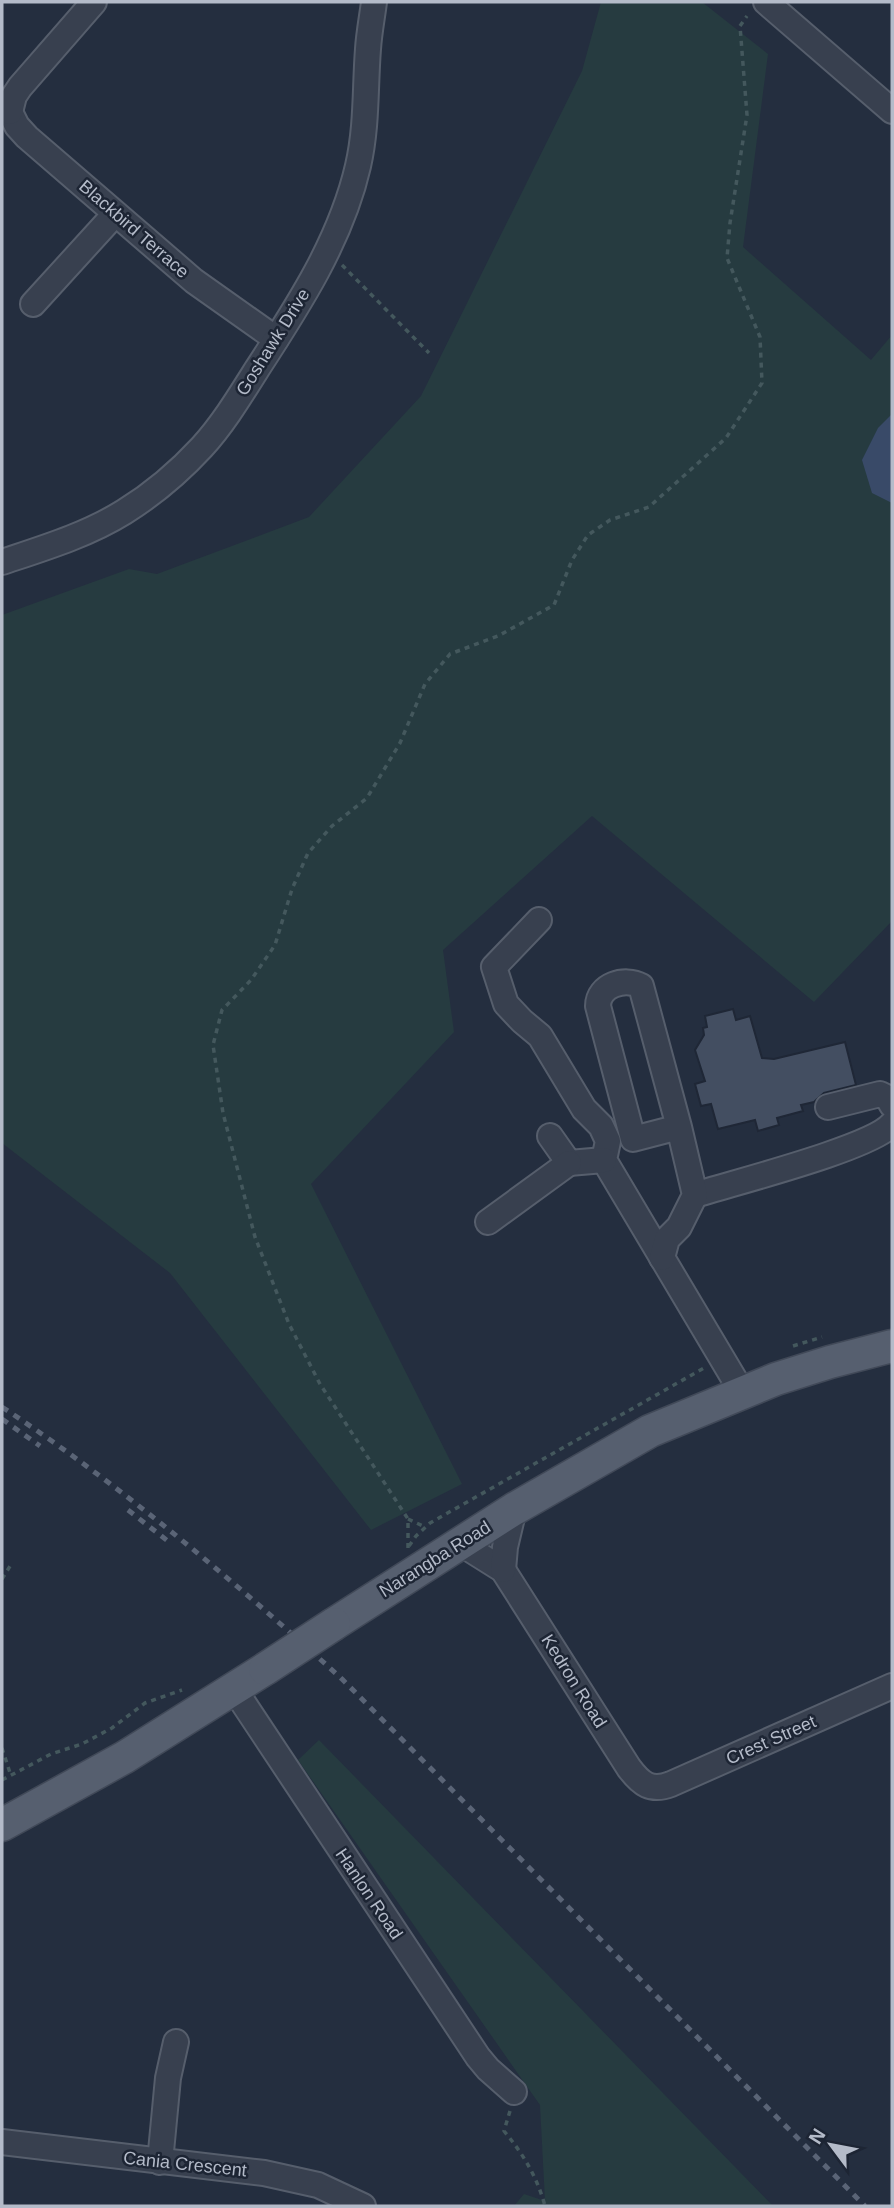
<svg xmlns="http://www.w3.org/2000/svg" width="894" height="2208" viewBox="0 0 894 2208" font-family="Helvetica,sans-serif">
  <rect width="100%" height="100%" fill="#242e3f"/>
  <!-- green -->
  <g fill="#263b40">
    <path d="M601 2H702L768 54 743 247 871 360 892 335V921L814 1002 592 816 443 950 454 1032 311 1184 462 1484 371 1530 170 1273 2 1143V615L129 569 157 574 309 517 421 396 582 71Z"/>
    <path d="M319 1740 773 2206H514L524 2194 545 2201 540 2105 298 1760Z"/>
  </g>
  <!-- water -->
  <path fill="#394a68" d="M892 414V503L872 493 862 460 878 428Z"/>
  <!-- building -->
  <path fill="#434e61" stroke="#1f2736" stroke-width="2" d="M733 1009 736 1020 750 1016 762 1058 774 1059 845 1042 856 1085 824 1093 814 1102 801 1105 803 1111 777 1118 779 1125 758 1131 755 1120 718 1129 711 1104 701 1106 695 1084 705 1081 695 1050 704 1035 703 1028 707 1027 705 1016Z"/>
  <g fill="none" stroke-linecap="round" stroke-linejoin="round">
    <defs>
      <g id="minor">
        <path d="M766 2 892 111"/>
        <path d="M10 112 17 126 27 137 194 281 276 339"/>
        <path d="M10 112 14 96 20 87 94 2"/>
        <path d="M33 304 115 214"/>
        <path d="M2 562C44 548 87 535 124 512 153 494 179 472 202 447 223 424 240 396 257 369 298 306 341 240 358 166 367 127 365 88 368 49 369 33 372 18 374 2"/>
        <path d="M539 920 494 967 506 1004 522 1021 540 1036 584 1109 601 1126 608 1141 604 1160 742 1392"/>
        <path d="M828 1107 880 1094 888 1098 892 1105"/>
        <path d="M550 1136 569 1163 604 1160"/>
        <path d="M695 1195C732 1183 872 1148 892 1124"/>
        <path d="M488 1222 569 1163"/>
        <path d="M662 1258 667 1239 679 1227 695 1195 679 1127 633 1139 598 1006C598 985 625 977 641 986L679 1127"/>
        <path d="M460 1543 503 1570 629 1768C641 1784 651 1792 671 1784L892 1686"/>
        <path d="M503 1570 505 1547 514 1509"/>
        <path d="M234 1689 478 2057 488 2069 514 2092"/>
        <path d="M2 2142 264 2173 318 2185 363 2206"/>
        <path d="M160 2162 168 2078 176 2042"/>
      </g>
      <g id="major">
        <path d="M334 1624 514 1509 650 1431 776 1379 830 1362 892 1346"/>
        <path d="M2 1825 125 1757 265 1669"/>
      </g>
    </defs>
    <!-- minor casing -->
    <use href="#minor" stroke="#565e6c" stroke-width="28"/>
    <!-- major casing -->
    <use href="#major" stroke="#414958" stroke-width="35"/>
    <!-- path -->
    <g stroke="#44585d" stroke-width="3.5" stroke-dasharray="5 5" stroke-linecap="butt">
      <path d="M342 265 429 353"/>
      <path d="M793 1346 822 1337"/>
      <path d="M408 1519 425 1527"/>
      <path d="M409 1546 416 1536 430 1523 704 1368"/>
      <path d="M408 1548V1519L320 1384 289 1324 255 1237 223 1113 213 1045 222 1010 251 980 275 945 292 889 308 853 332 826 367 798 400 743 425 684 450 654 498 636 554 605 572 560 588 535 610 520 649 507 726 438 762 383 760 337 727 258 730 223 747 115 740 26 747 16"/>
      <path d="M2 1579 12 1563"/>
      <path d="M2 1748 11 1776"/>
      <path d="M2 1780 51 1754 82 1744 112 1728 145 1703 182 1690"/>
      <path d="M510 2111 504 2131C524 2155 537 2177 545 2206"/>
    </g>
    <!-- minor -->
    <use href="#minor" stroke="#38404f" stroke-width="24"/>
    <!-- major -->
    <use href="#major" stroke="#565f6f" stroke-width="32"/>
    <!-- rail -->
    <g stroke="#5a6476" stroke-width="5" stroke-dasharray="7 7" stroke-linecap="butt">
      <path d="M2 1407C123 1487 234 1581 342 1679L865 2206"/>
      <path d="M2 1419 40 1446"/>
      <path d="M128 1510 169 1542"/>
    </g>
    <defs>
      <path id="major-bridge" d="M265 1669 334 1624"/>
    </defs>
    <!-- major-bridge casing -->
    <use href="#major-bridge" stroke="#414958" stroke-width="35" stroke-linecap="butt"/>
    <!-- major-bridge -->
    <use href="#major-bridge" stroke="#565f6f" stroke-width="32"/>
  </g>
  <g text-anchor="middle" stroke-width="5" stroke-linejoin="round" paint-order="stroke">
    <!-- street labels -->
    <g font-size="18" fill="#b4bbc9" stroke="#1d2534">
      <text transform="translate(134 229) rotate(41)" y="6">Blackbird Terrace</text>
      <text transform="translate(273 342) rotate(-58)" y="6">Goshawk Drive</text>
      <text transform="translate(435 1559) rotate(-32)" y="6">Narangba Road</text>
      <text transform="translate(574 1681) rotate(58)" y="6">Kedron Road</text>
      <text transform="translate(771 1740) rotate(-24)" y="6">Crest Street</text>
      <text transform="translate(369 1894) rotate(56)" y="6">Hanlon Road</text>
      <text transform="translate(185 2164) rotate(6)" y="6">Cania Crescent</text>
    </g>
  </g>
  <!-- border -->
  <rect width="894" height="2208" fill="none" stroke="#b4bbc9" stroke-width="7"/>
  <!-- north arrow -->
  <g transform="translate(831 2145) rotate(302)" stroke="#1d2534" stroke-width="5" paint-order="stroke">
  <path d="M0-5L12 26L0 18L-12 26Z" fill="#b4bbc9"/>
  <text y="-10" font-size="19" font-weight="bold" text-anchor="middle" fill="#b4bbc9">N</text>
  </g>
</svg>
